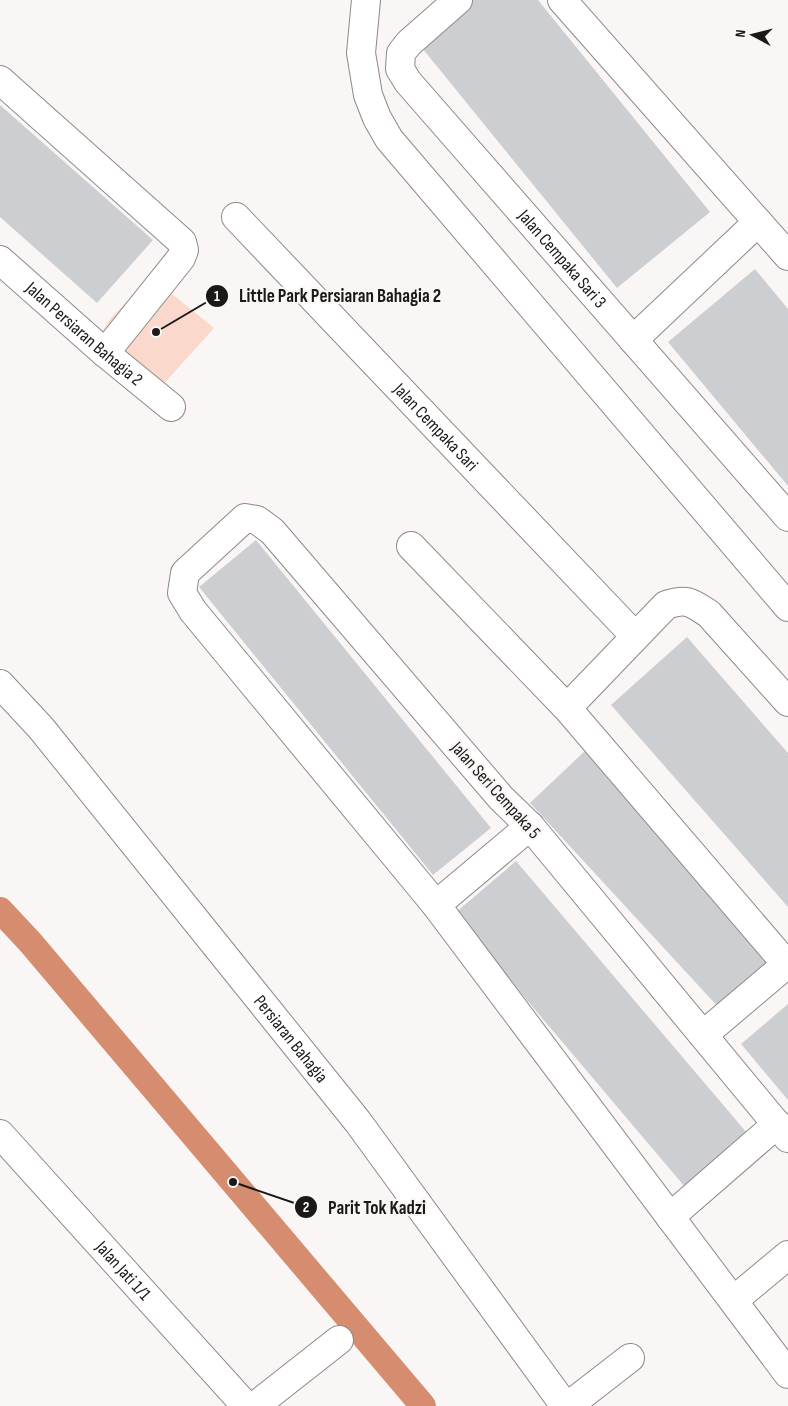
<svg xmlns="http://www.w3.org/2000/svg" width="788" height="1406" viewBox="0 0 788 1406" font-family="'Sofia Sans Condensed',sans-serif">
  <rect width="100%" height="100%" fill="#faf6f5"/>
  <!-- green -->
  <path fill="#fad8cb" d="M151 277 214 328 159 389 100 336 110 319Z"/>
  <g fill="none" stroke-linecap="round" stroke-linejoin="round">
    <!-- canal -->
    <path stroke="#d68d6f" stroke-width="26" d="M0 910 30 942 423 1406"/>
  </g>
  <!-- building -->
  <g fill="#cdced1">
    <path d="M470 0H538L710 212 617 288 418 43Z"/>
    <path d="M0 105 153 240 97 303 0 217Z"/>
    <path d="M755 269 788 309V486L668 342Z"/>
    <path d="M256 540 491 828 433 875 199 587Z"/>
    <path d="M687 637 788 753V907L611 705Z"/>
    <path d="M587 749 778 956 721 1010 530 803Z"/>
    <path d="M516 861 747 1133 685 1187 454 914Z"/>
    <path d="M788 1004V1100L741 1044Z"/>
  </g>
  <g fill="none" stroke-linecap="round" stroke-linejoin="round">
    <defs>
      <g id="minor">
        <path d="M366 0 361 53 368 95 377 118 389 139 788 607"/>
        <path id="s1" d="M458 0 409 43 401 53 400 69 408 82 788 517"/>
        <path d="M562 0 788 256"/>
        <path d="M0 80 182 242 184 250 181 258 105 353"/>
        <path id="s2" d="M236 217 635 636"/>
        <path id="s3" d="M0 260 105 353 171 407"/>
        <path d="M633 340 758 222"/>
        <path d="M411 546 567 708 788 966"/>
        <path id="s4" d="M0 684 41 728 358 1122 565 1406"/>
        <path d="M567 708 666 605C687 598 691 602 709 614L788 702"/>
        <path d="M436 905 530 826"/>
        <path d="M703 1035 787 964"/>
        <path id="s5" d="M0 1134 246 1406"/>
        <path d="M788 1138 530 826 501 798 272 531 257 520 245 518 185 573 182 593 193 611 436 905 788 1374"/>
        <path d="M670 1217 777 1124"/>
        <path d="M734 1300 788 1255"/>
        <path d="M255 1406 339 1340"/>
        <path d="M568 1406 630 1358"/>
      </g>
    </defs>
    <!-- minor casing -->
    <use href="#minor" stroke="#8d8988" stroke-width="30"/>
    <!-- minor -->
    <use href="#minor" stroke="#fff" stroke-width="28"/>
  </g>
  <g text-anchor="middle" stroke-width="4.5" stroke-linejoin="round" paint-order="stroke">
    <!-- street labels -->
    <g font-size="18" fill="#1a1918" stroke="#faf6f5">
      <text dy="6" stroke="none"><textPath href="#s1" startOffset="344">Jalan Cempaka Sari 3</textPath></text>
      <text dy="6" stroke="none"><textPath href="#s3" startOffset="112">Jalan Persiaran Bahagia 2</textPath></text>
      <text dy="6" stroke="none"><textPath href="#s2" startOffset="290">Jalan Cempaka Sari</textPath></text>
      <text transform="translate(496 790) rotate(48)" y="6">Jalan Seri Cempaka 5</text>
      <text dy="6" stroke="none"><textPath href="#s4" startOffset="459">Persiaran Bahagia</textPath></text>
      <text dy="6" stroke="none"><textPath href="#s5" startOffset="184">Jalan Jati 1/1</textPath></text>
    </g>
  </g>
  <!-- callouts -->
  <path fill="none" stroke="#1a1918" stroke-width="2" d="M156 332L217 296M233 1182L306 1207"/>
  <g fill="#1a1918" stroke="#faf6f5" stroke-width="2">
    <circle cx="156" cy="332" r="5"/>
    <circle cx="233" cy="1182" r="5"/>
    <circle cx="217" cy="296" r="12"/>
    <circle cx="306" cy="1207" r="12"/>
  </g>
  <g font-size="15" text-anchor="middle" font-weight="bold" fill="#fff">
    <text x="217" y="301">1</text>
    <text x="306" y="1212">2</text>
  </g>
  <g font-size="19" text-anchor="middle" font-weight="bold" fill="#1a1918" stroke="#faf6f5" stroke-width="4.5" stroke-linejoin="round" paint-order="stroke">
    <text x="340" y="302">Little Park Persiaran Bahagia 2</text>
    <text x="377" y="1214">Parit Tok Kadzi</text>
  </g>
  <!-- north arrow -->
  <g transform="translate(753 35) rotate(277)" stroke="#faf6f5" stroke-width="4" paint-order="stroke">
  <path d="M0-4L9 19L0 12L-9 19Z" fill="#1a1918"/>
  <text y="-8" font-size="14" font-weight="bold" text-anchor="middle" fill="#1a1918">N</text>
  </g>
</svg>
